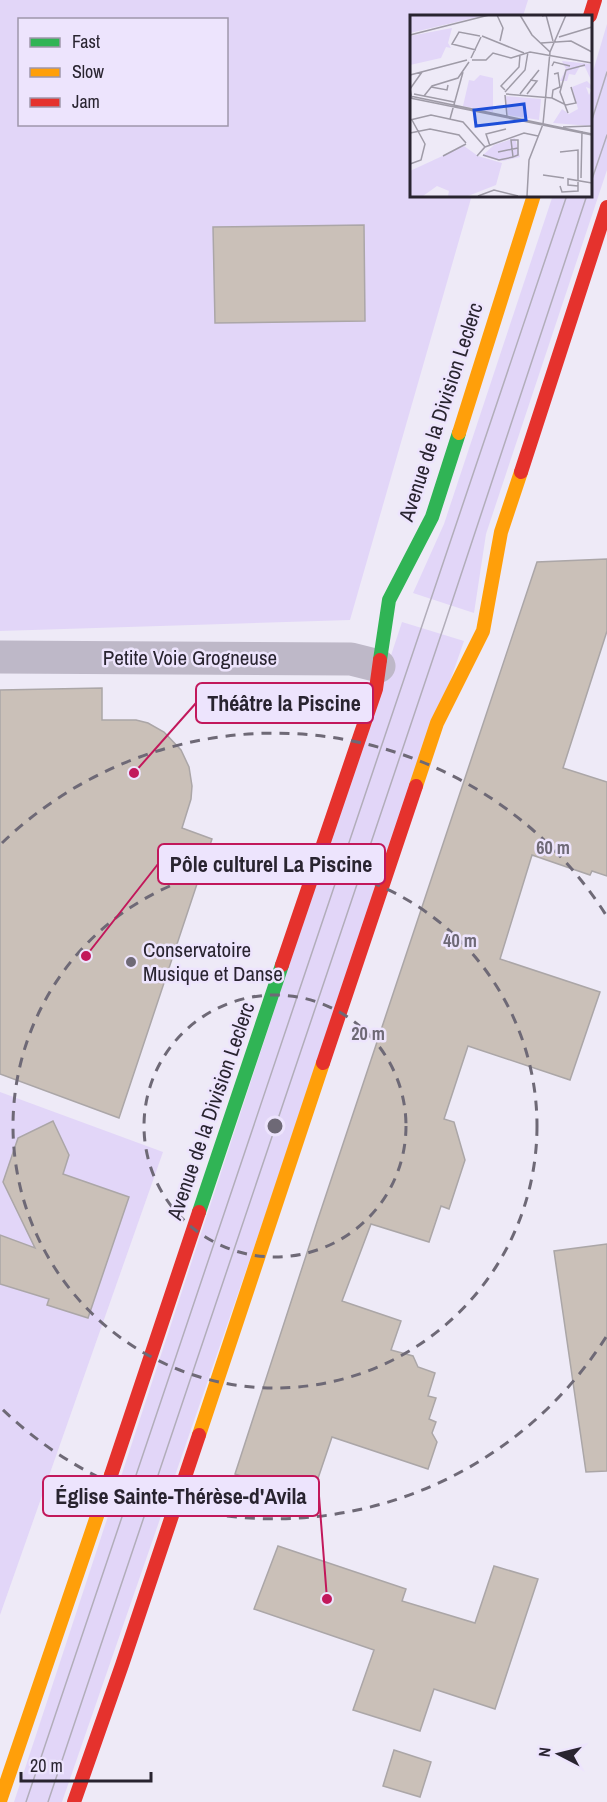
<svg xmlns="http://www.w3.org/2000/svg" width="607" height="1802" viewBox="0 0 607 1802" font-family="'Archivo Narrow',sans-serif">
  <rect width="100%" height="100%" fill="#eeeaf7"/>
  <!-- green -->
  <g fill="#e2d6f8" fill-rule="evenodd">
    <path d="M0 0H528L523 16H412V195H472L350 620 0 631ZM20 20H226V124H20Z"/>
    <path d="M607 24V170L486 534 474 613 413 593 444 524 553 195H590L591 78Z"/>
    <path d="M402 622 464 641 62 1802H14Z"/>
    <path d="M0 1092 163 1152 0 1615Z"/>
  </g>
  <!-- building -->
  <g fill="#cac0b8" stroke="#aba6a7" stroke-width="1.5">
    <path d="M364 225 365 321 215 323 213 227Z"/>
    <path d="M607 559V631L563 768 607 782V876L592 871 590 875 532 855 500 959 600 992 570 1080 468 1046 444 1119 454 1122 465 1160 449 1209 441 1206 429 1242 371 1224 342 1301 401 1321 391 1350 413 1356 418 1367 435 1373 428 1396 436 1398 429 1419 436 1422 432 1433 437 1442 428 1469 332 1437 311 1499 235 1474 317 1222 537 562Z"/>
    <path d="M102 688V720H136L148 723 164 732 181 750 189 767 192 786 191 799 182 828 212 839 119 1118 0 1074V690Z"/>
    <path d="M53 1121 69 1155 63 1174 129 1197 88 1318 47 1305 49 1299 0 1284V1235L35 1248 3 1182 18 1138Z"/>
    <path d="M607 1244V1471L586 1472 554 1251Z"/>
    <path d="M278 1546 406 1589 402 1601 475 1623 494 1566 538 1579 495 1709 434 1689 420 1731 353 1710 374 1650 254 1609Z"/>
    <path d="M394 1750 431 1762 420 1797 383 1786Z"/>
  </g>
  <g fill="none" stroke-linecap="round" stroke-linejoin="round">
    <!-- street -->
    <path stroke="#beb8c8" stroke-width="33" d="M0 657 351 659 379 666"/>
    <!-- fast -->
    <g stroke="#30b455" stroke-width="14">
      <path d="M380 660 389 600 432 517 459 433"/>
      <path d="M199 1212 282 965"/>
    </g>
    <!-- slow -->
    <g stroke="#ff9f0a" stroke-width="14">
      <path d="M459 433 534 195"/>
      <path d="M416 786 437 723 483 631 501 532 521 472"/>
      <path d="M199 1435 323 1063"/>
      <path d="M0 1801 111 1475"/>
    </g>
    <!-- jam -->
    <g stroke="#e5322d" stroke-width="14">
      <path d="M590 16 595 0"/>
      <path d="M521 472 607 207"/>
      <path d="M282 965 376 689 380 660"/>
      <path d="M323 1063 416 786"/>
      <path d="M111 1475 199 1212"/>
      <path d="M74 1802 122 1665 199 1435"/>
    </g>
    <!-- tram -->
    <g stroke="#b1adb9" stroke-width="1.5">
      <path d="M590 126 607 72"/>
      <path d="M590 185 607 135"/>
      <path d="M26 1802 567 195"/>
      <path d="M48 1802 446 620 587 195"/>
    </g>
  </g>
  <!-- distance rings -->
  <g fill="none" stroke="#6e6976" stroke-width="3" stroke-dasharray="10 8">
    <circle cx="275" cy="1126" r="131"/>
    <circle cx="275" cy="1126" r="262"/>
    <path d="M606 1337A393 393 0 0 1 2 1409M2 843A393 393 0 0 1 606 915"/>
  </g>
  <!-- markers -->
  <circle fill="#6e6976" stroke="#ede4fd" stroke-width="2" cx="131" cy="962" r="6"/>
  <g text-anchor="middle" stroke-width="5" stroke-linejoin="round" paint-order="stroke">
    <!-- street labels -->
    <g font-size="21" fill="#292430" stroke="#ede4fd">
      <text transform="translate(441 412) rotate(-72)" y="7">Avenue de la Division Leclerc</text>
      <text x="190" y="665">Petite Voie Grogneuse</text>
      <text transform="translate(211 1111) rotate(-71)" y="7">Avenue de la Division Leclerc</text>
    </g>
    <!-- poi labels -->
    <g font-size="21" fill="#292430" stroke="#ede4fd" text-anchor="start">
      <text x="143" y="957">Conservatoire<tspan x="143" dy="24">Musique et Danse</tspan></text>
    </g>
  </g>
  <!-- overview -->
  <g transform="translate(410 15)">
    <rect width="182" height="182" fill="#eeeaf7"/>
    <path d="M0 0H76L0 18ZM42 13 38 28 41 33 36 32 31 43 0 50V21ZM152 46 181 49V65L175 52 170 51 165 60 159 59 157 66H150L156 54ZM70 60 83 63V97L53 91 59 65 64 66ZM177 66 181 70V74L176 72 179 80 181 76V111L143 108 152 94 159 99 168 94 162 72ZM95 81 131 84 129 105 98 100ZM105 123 110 142 93 146 72 141 84 130ZM54 131 68 141 92 148 86 170 58 181H38L39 176 27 171 13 181H0V156Z" fill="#e2d6f8"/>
    <path fill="none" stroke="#9f9ba7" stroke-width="1.5" d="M87 0 93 13 90 26M110 0 122 20 140 37M132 1 136 0 143 26M0 20 79 0M72 21 114 38M149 22 182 12M131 28 161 26 182 37M66 35 42 29 49 17 70 21M61 43 71 22M62 45H76L83 38 101 43 120 37 182 48M142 51 144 47 160 51M0 60 57 45M21 72 37 75 38 70M95 75 91 71 109 52 110 40M95 77 115 55 118 37M4 79 44 87M96 79 142 83 143 75 150 72 148 58 144 59M110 79 129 55M117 79 127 66 120 65M95 80 97 101M0 81 182 119M14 81 22 71 48 63 59 47M0 83 182 120M142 83 156 90 166 88 161 72M2 84 0 74 12 57M158 98 150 77 156 55 175 50M40 104 53 57M0 105 21 100 53 107 75 132M153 112 182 111M0 118 20 114 49 120 56 128M101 125H108V140L103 142ZM80 131 76 119 96 114M88 137 108 133M150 137 168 135V176L152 177 150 171M73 140 89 145 103 142M33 141 56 129M67 141 75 132 114 118 128 121M0 149 11 145 15 129 2 105M133 160 154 163M171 163 172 116M168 171 158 170V164L182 168M68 181 84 175 108 181M117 181 119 145 133 109 140 37 156 0"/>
    <path fill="#1d4ed8" fill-opacity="0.15" stroke="#1d4ed8" stroke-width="3" d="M114 89 116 105 66 111 64 95Z"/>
    <rect width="182" height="182" fill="none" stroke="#292430" stroke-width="3"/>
  </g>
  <circle cx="275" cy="1126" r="9" fill="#6e6976" stroke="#ede4fd" stroke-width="3"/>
  <g font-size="18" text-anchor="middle" font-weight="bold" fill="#6e6976" stroke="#ede4fd" stroke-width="5" stroke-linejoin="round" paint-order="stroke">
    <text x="553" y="854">60 m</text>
    <text x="460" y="947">40 m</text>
    <text x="368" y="1040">20 m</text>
  </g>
  <!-- callouts -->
  <path fill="none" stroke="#c2185b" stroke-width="2" d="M134 773L196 703M86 956L158 864M327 1599L319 1496"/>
  <g fill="#c2185b" stroke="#ede4fd" stroke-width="2">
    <circle cx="134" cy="773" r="6"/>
    <circle cx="86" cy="956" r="6"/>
    <circle cx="327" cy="1599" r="6"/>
  </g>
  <g fill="#ede4fd" stroke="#c2185b" stroke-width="2">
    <rect x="196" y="683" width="177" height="40" rx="6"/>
    <rect x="158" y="844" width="227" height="40" rx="6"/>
    <rect x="43" y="1476" width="276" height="40" rx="6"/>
  </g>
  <g font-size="22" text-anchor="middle" font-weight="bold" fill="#292430">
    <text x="284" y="711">Théâtre la Piscine</text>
    <text x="271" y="872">Pôle culturel La Piscine</text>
    <text x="181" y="1504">Église Sainte-Thérèse-d'Avila</text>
  </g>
  <!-- legend -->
  <rect x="18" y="18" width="210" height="108" fill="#ede4fd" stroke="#9f97ab" stroke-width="1.5"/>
  <rect x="30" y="38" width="30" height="9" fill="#30b455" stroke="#9f97ab" stroke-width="1.5"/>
  <text x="72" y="48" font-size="18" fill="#292430">Fast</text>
  <rect x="30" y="68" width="30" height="9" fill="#ff9f0a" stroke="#9f97ab" stroke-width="1.5"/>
  <text x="72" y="78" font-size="18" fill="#292430">Slow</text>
  <rect x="30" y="98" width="30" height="9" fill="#e5322d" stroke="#9f97ab" stroke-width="1.5"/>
  <text x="72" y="108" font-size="18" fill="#292430">Jam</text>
  <!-- north arrow -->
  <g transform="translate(559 1754) rotate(277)" stroke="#ede4fd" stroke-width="4.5" paint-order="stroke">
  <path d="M0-4.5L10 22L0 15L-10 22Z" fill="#292430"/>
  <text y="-9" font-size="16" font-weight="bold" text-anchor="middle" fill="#292430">N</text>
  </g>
  <!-- scale -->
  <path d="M21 1772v9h130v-9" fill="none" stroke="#292430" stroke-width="3"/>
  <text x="30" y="1772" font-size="18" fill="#292430" stroke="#ede4fd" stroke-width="4.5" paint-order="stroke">20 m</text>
</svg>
